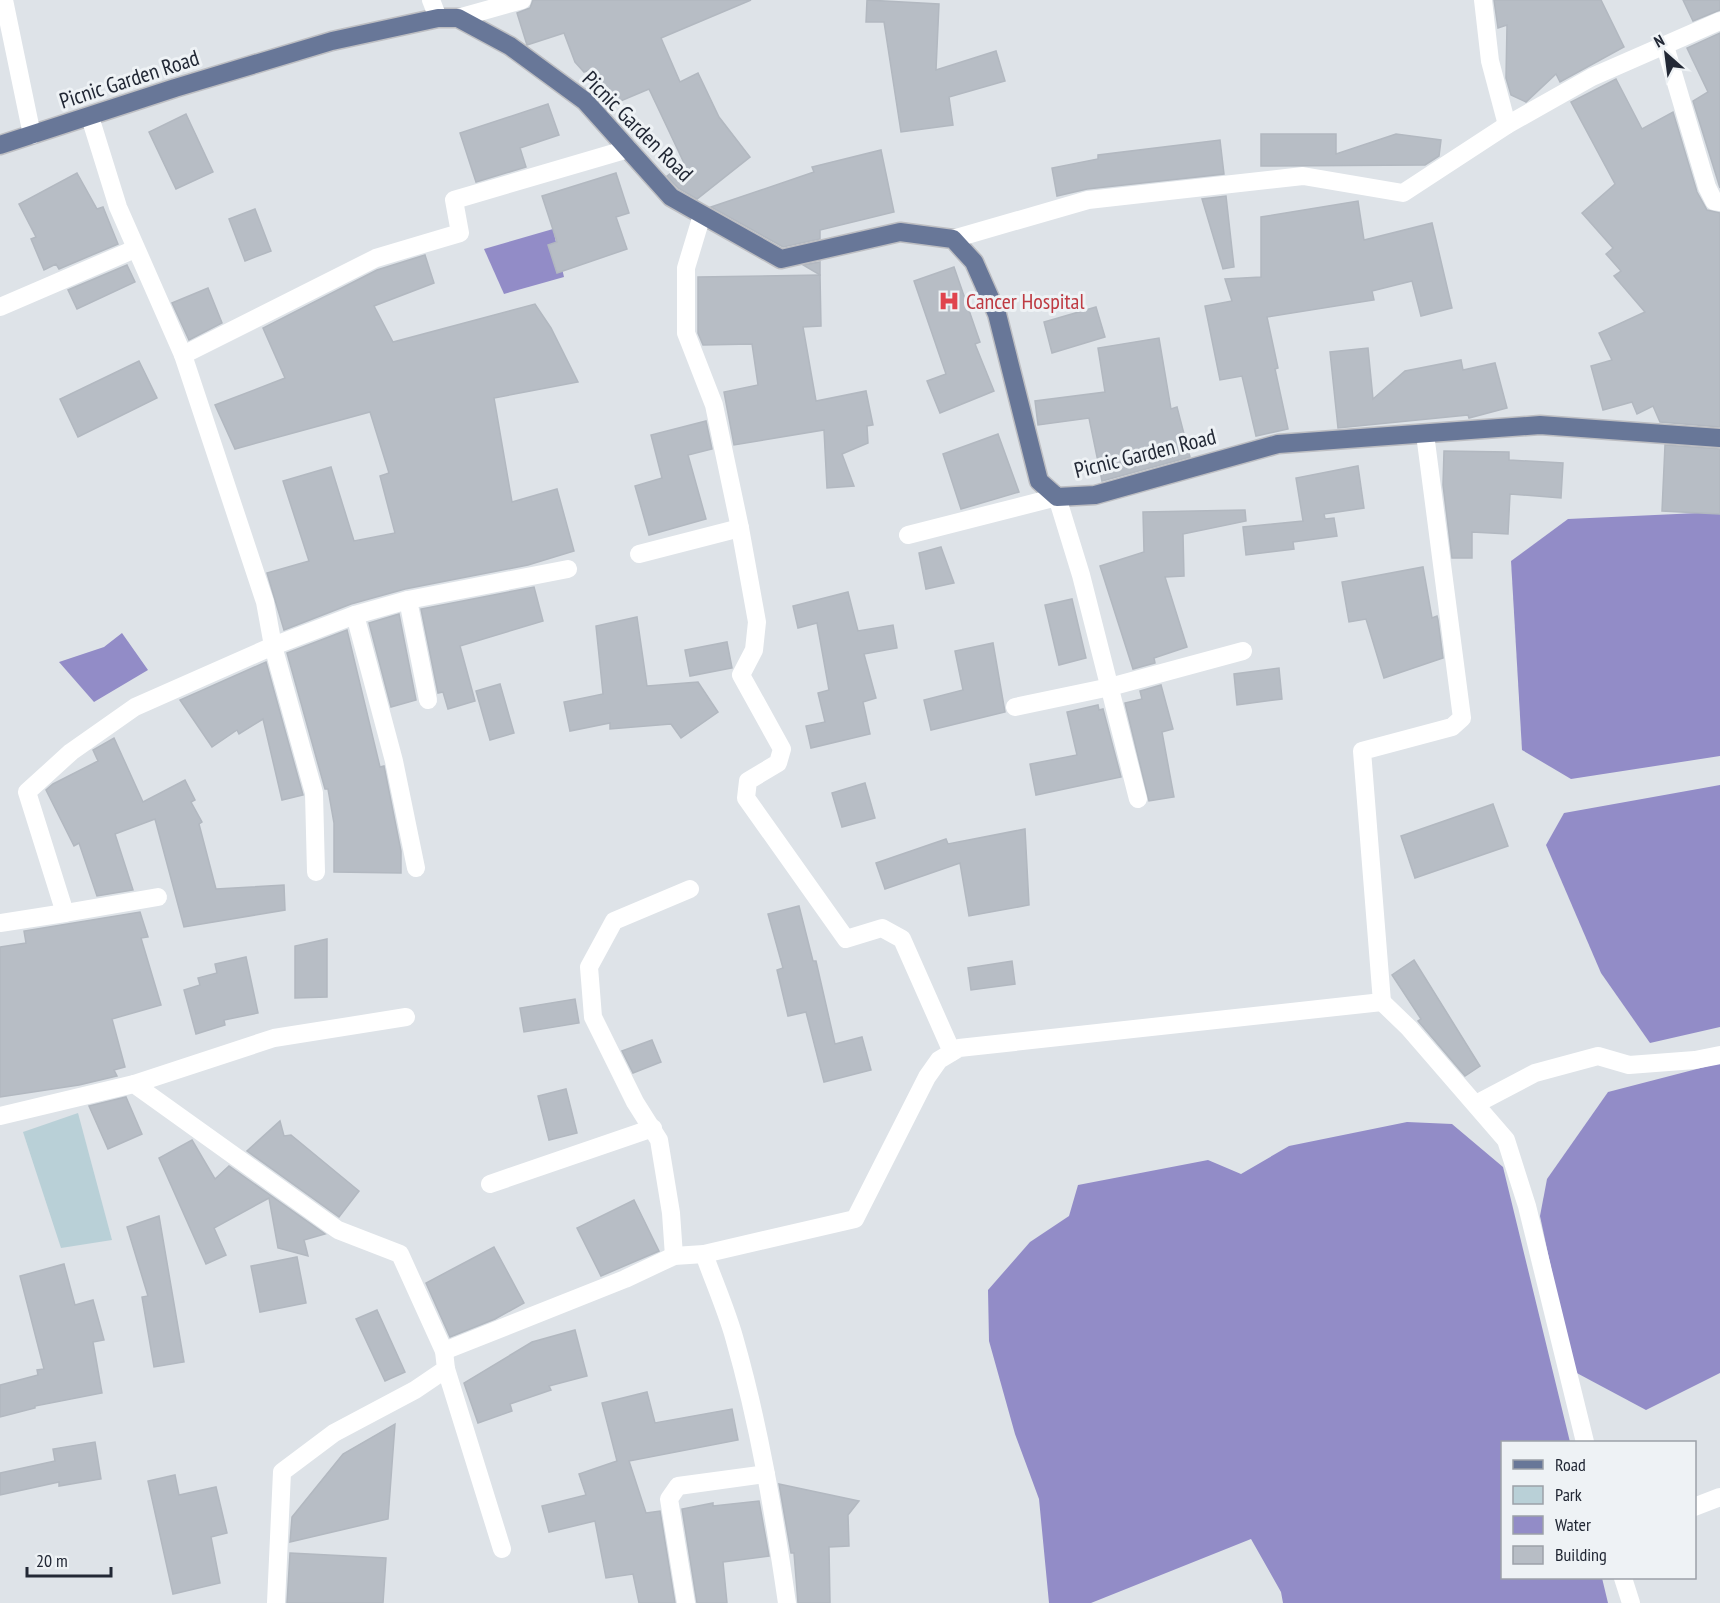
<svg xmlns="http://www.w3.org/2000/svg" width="1720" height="1603" viewBox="0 0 1720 1603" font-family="'PT Sans Narrow',sans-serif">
  <rect width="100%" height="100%" fill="#dee3e8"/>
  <!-- green -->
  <path fill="#b9d0d7" d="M78 1113 112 1240 61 1248 23 1132Z"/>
  <!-- water -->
  <g fill="#928cc7">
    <path d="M553 229 564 277 504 294 484 249Z"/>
    <path d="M1720 512V756L1571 779 1522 750 1511 561 1568 519Z"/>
    <path d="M122 633 148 670 94 702 59 662 104 647Z"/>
    <path d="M1720 785V1027L1650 1043 1601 973 1546 845 1564 813Z"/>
    <path d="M1720 1063V1373L1646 1410 1573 1371 1540 1216 1547 1179 1608 1092Z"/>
    <path d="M1407 1122 1452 1124 1503 1167 1570 1442H1502V1578H1602L1608 1603H1283L1281 1592 1251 1539 1091 1603H1049L1039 1499 1015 1434 989 1341 988 1290 1030 1242 1069 1216 1078 1185 1208 1160 1241 1174 1289 1146Z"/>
  </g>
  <!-- building -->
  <g fill="#b7bdc5" stroke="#b2b8c0" stroke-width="1.5">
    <path d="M533 0H751L661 38 680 82 698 73 719 117 750 157 697 199 678 188 667 176 684 163 649 89 611 105 595 68 584 72 575 62 564 33 527 45 517 13 530 8Z"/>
    <path d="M867 0 939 4 936 70 996 51 1005 81 949 97 953 125 901 132 884 22H866Z"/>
    <path d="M1494 0H1601L1624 47 1560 82 1556 74 1526 102 1511 95 1506 78 1507 25 1498 28Z"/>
    <path d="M1683 0H1720V10L1693 21Z"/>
    <path d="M1720 33V188L1693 101 1708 92 1687 48Z"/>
    <path d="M1616 79 1642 129 1673 112 1697 192 1707 210 1720 213V427L1660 422 1653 406 1637 414 1632 402 1603 410 1591 366 1612 360 1599 333 1645 312 1614 276 1621 271 1606 254 1613 248 1582 213 1615 184 1571 102Z"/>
    <path d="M548 104 559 135 520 148 526 167 476 182 460 133Z"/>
    <path d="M186 114 213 172 176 189 149 132Z"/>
    <path d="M1261 134H1336V154L1396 134 1441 140 1439 156 1425 165 1261 166Z"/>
    <path d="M1220 140 1224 174 1087 189 1057 196 1052 168 1098 159V155Z"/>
    <path d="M881 150 894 212 820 230V239L783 247 711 207 814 172 812 167Z"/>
    <path d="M77 173 97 209 103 207 118 244 59 269 56 264 44 270 31 239 36 237 19 204Z"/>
    <path d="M616 173 629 213 616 217 627 249 557 273 548 245 557 242 542 196Z"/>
    <path d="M1226 196 1234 267 1223 269 1202 199Z"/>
    <path d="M1358 201 1364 240 1432 223 1452 308 1421 316 1412 281 1372 291 1374 300 1267 317 1278 368 1275 369 1288 429 1256 436 1242 376 1220 380 1205 306 1232 301 1225 279 1261 277V217Z"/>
    <path d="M255 209 271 251 245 261 229 219Z"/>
    <path d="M425 255 434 283 374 306 393 342 535 304 551 328 578 382 494 398 512 502 557 489 574 551 528 565 405 589 351 604 284 630 267 573 309 561 283 481 331 467 354 541 395 533 380 476 389 473 370 412 235 449 215 405 285 378 263 328 377 270Z"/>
    <path d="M820 262V275L803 265Z"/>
    <path d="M127 265 135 282 77 309 68 290Z"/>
    <path d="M954 267 980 342 975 344 994 391 940 413 927 381 946 374 914 281Z"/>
    <path d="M820 275 821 326 803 327 816 401 866 391 873 425 867 426 868 443 842 454 854 486 827 488 824 430 734 445 724 392 758 385 752 344 703 345 698 333V277Z"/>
    <path d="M208 288 222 323 189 340 172 303Z"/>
    <path d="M1096 307 1105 337 1052 353 1044 322Z"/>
    <path d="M1159 338 1171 409 1177 407 1190 457 1102 481 1089 418 1038 425 1035 401 1105 392 1098 348Z"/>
    <path d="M1368 348 1373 399 1405 371 1461 360 1463 370 1495 363 1507 408 1469 418 1468 415 1338 428 1330 352Z"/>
    <path d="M139 361 157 398 78 437 60 399Z"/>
    <path d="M706 421 712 449 688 455 706 519 649 535 635 486 662 478 651 435Z"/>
    <path d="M998 434 1019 492 961 509 943 454Z"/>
    <path d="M1665 445 1720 449V514L1662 511Z"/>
    <path d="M1444 451 1509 452V460L1563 463 1561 498 1510 494 1508 534 1472 532V558H1452L1443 485Z"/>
    <path d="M1358 466 1364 508 1324 514 1325 519 1334 518 1337 536 1293 542 1294 549 1246 555 1243 527 1303 521 1296 478Z"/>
    <path d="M1245 510 1246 521 1183 534 1184 576 1165 577 1187 647 1154 658 1155 663 1133 669 1100 566 1144 552 1143 512Z"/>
    <path d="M941 547 954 583 926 589 919 553Z"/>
    <path d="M1423 567 1432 618 1437 616 1438 620 1443 658 1384 678 1366 619 1349 622 1342 582Z"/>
    <path d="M534 587 543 621 460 646 475 701 448 709 443 692 438 693 421 609Z"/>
    <path d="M848 592 858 631 893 625 897 648 864 654 876 698 863 702 870 734 811 748 806 726 825 722 818 693 829 690 817 623 798 628 793 606Z"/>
    <path d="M1072 599 1086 658 1059 665 1045 605Z"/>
    <path d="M399 614 416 700 391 707 369 623Z"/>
    <path d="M637 617 647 686 698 682 718 712 681 738 671 724 610 729V723L570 731 564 702 603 694 596 626Z"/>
    <path d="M347 630 380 767 384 766 401 851V873L334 872V823L328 789H325L287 653Z"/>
    <path d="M727 642 732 668 690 676 685 650Z"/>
    <path d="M993 643 1005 712 931 730 924 700 963 690 955 651Z"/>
    <path d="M266 662 303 795 282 800 263 719 239 734 237 730 212 747 180 700Z"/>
    <path d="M1279 668 1282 699 1237 705 1234 674Z"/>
    <path d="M500 684 514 733 490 740 476 691Z"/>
    <path d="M1161 685 1173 729 1162 732 1174 797 1149 801 1125 703 1142 699 1140 691Z"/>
    <path d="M1098 705 1099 710 1103 709 1121 777 1036 795 1030 764 1077 755 1067 712Z"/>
    <path d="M114 738 143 802 185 780 195 800 191 802 202 822 199 824 216 889 284 885 285 910 184 927 155 819 115 834 133 890 97 896 79 843 74 846 46 790 53 784 98 761 93 750Z"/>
    <path d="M865 783 875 818 842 827 832 793Z"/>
    <path d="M1493 804 1508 846 1415 878 1401 836Z"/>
    <path d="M1025 829 1029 905 969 916 960 863 885 889 876 863 946 839 948 844Z"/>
    <path d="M799 906 813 961H816L835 1044 862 1037 871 1070 824 1082 806 1012 788 1016 777 970 783 968 768 914Z"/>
    <path d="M140 912 148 937 141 938 161 1005 112 1019 125 1067 114 1070 117 1076 79 1085 0 1097V947L26 943 24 931Z"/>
    <path d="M327 939V997L295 998V946Z"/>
    <path d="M246 957 258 1013 224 1020 225 1025 196 1034 184 990 200 985 198 978 217 973 215 964Z"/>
    <path d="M1414 960 1480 1066 1465 1076 1418 1021 1421 1019 1392 975Z"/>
    <path d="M1012 961 1015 984 971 990 968 968Z"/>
    <path d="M575 999 579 1023 524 1032 520 1008Z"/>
    <path d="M652 1040 661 1062 633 1073 622 1051Z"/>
    <path d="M566 1089 577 1133 549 1140 538 1096Z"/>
    <path d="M126 1097 142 1134 108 1149 89 1106Z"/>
    <path d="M280 1121 284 1136 291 1135 359 1191 339 1217 247 1151Z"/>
    <path d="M192 1140 215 1179 229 1166 325 1234 304 1240 308 1256 278 1248 269 1198 214 1228 226 1255 206 1264 159 1158Z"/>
    <path d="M634 1200 659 1251 601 1276 577 1228Z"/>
    <path d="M159 1216 184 1362 154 1367 142 1297 148 1296 127 1227Z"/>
    <path d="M494 1247 524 1303 495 1319 450 1337 426 1283Z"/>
    <path d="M297 1257 306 1303 260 1312 251 1266Z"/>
    <path d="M64 1264 75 1305 93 1300 104 1340 93 1342 102 1393 35 1406V1408L0 1417V1385L38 1375 37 1370 44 1369 20 1276Z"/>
    <path d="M377 1310 405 1372 385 1381 356 1319Z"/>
    <path d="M575 1330 587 1376 549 1386 551 1390 510 1404 512 1411 478 1423 464 1383 532 1342Z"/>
    <path d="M647 1392 655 1423 732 1409 738 1440 629 1461 646 1513 660 1511 675 1603H639L633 1574 606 1578 595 1521 549 1532 542 1506 586 1495 579 1474 617 1461 602 1403Z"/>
    <path d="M395 1424 388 1519 290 1542 292 1517 343 1454Z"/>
    <path d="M95 1442 101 1479 59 1486V1482L0 1495V1473L55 1461 53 1449Z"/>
    <path d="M175 1475 179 1495 216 1487 227 1533 211 1537 220 1583 173 1594 148 1481Z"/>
    <path d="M779 1484 859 1501 848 1515 849 1546 829 1547 830 1603H798L794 1553H791Z"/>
    <path d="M759 1501 769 1556 723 1562 727 1603H697L682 1509 713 1503V1506Z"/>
    <path d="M290 1553 386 1558 383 1603H287Z"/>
  </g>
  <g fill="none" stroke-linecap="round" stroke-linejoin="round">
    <defs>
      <path id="major" d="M0 145 175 88 332 41 438 18H458L510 46 585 101 671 197 781 259 900 232 953 239 974 262 997 314 1039 481 1057 497 1095 495 1278 444 1540 425 1720 438"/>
    </defs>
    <!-- major casing -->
    <use href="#major" stroke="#bdbec2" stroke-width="21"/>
    <!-- minor -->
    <g stroke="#fff" stroke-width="18">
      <path d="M4 0 32 135"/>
      <path d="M431 0 438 18"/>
      <path d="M1483 0 1490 61 1507 125"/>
      <path d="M458 18 522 0"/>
      <path d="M1665 46 1707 187 1714 201 1720 202"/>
      <path d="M702 215 686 268V333L714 405 740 528 757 622 754 650 741 675 782 749 778 763 748 781 746 798 846 939 882 928 902 939 952 1052"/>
      <path d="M953 239 1088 200 1303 176 1403 193 1507 125 1592 77 1720 21"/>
      <path d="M0 307 135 249"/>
      <path d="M183 355 376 258 460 233 454 200 628 149"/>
      <path d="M908 535 1057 497 1081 575 1138 799"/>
      <path d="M639 554 740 528"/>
      <path d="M408 600 428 700"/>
      <path d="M355 615 394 761 416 868"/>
      <path d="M1015 707 1110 687 1243 651"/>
      <path d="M316 872 314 793 273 646 355 615 408 600 568 569"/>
      <path d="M65 913 158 897"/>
      <path d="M0 923 65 913 27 792 71 752 135 707 273 646 265 602 183 355 118 207 90 117"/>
      <path d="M1382 1002 1409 1028 1506 1140 1527 1206 1585 1442"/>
      <path d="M134 1084 274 1038 406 1017"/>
      <path d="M1476 1104 1535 1073 1598 1056 1629 1065 1695 1060 1720 1055"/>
      <path d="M0 1116 134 1084 338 1230 400 1254 444 1351 446 1369 415 1390 334 1433 282 1472 276 1603"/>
      <path d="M490 1184 653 1128"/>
      <path d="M704 1254C714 1282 726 1309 734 1337 759 1424 774 1514 787 1603"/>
      <path d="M674 1256 671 1213 659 1140 635 1102 593 1017 589 967 614 921 690 889"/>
      <path d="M444 1351 625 1279 674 1256 704 1254 855 1219 927 1077 939 1060 959 1048 1382 1002 1362 751 1452 727 1462 718 1425 434"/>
      <path d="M446 1369 502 1549"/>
      <path d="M1694 1507 1720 1497"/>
      <path d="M1623 1578 1631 1603"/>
      <path d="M686 1603 669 1499 678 1486 766 1474"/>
    </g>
    <!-- major -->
    <use href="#major" stroke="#687798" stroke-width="18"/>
  </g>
  <!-- icons -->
  <defs>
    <symbol id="hospital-bare" viewBox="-9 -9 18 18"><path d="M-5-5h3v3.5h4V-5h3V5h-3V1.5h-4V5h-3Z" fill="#e0444e" stroke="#eef2f5" stroke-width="2.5" paint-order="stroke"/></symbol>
  </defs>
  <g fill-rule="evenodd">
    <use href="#hospital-bare" x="934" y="286" width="30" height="30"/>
  </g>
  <g text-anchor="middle" stroke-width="6" stroke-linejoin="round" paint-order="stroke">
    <!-- street labels -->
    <g font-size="22" fill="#222835" stroke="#eef2f5">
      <text transform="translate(129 79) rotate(-18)" y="8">Picnic Garden Road</text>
      <text transform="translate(638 126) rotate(45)" y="8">Picnic Garden Road</text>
      <text transform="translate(1145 453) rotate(-14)" y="8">Picnic Garden Road</text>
    </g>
    <!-- health labels -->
    <g font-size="22" fill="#be3a42" stroke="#eef2f5" text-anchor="start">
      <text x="966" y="309">Cancer Hospital</text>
    </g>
  </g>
  <!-- legend -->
  <rect x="1501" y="1441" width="195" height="138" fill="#eef2f5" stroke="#9ca1a8" stroke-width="1.5"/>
  <rect x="1513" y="1460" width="30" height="9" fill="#687798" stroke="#9ca1a8" stroke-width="1.5"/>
  <text x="1555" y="1471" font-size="18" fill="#222835">Road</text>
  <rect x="1513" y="1486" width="30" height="18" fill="#b9d0d7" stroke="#9ca1a8" stroke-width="1.5"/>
  <text x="1555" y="1501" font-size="18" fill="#222835">Park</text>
  <rect x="1513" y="1516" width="30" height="18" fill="#928cc7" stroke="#9ca1a8" stroke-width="1.5"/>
  <text x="1555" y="1531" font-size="18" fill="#222835">Water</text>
  <rect x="1513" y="1546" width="30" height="18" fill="#b7bdc5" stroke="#9ca1a8" stroke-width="1.5"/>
  <text x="1555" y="1561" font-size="18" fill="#222835">Building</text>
  <!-- north arrow -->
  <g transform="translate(1666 54) rotate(332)" stroke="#eef2f5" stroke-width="4.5" paint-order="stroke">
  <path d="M0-4.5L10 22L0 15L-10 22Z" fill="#222835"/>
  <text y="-9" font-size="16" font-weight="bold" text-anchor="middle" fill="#222835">N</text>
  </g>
  <!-- scale -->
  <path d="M27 1567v9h84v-9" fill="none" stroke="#222835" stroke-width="3"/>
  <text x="36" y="1567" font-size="18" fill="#222835" stroke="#eef2f5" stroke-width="4.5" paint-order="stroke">20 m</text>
</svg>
